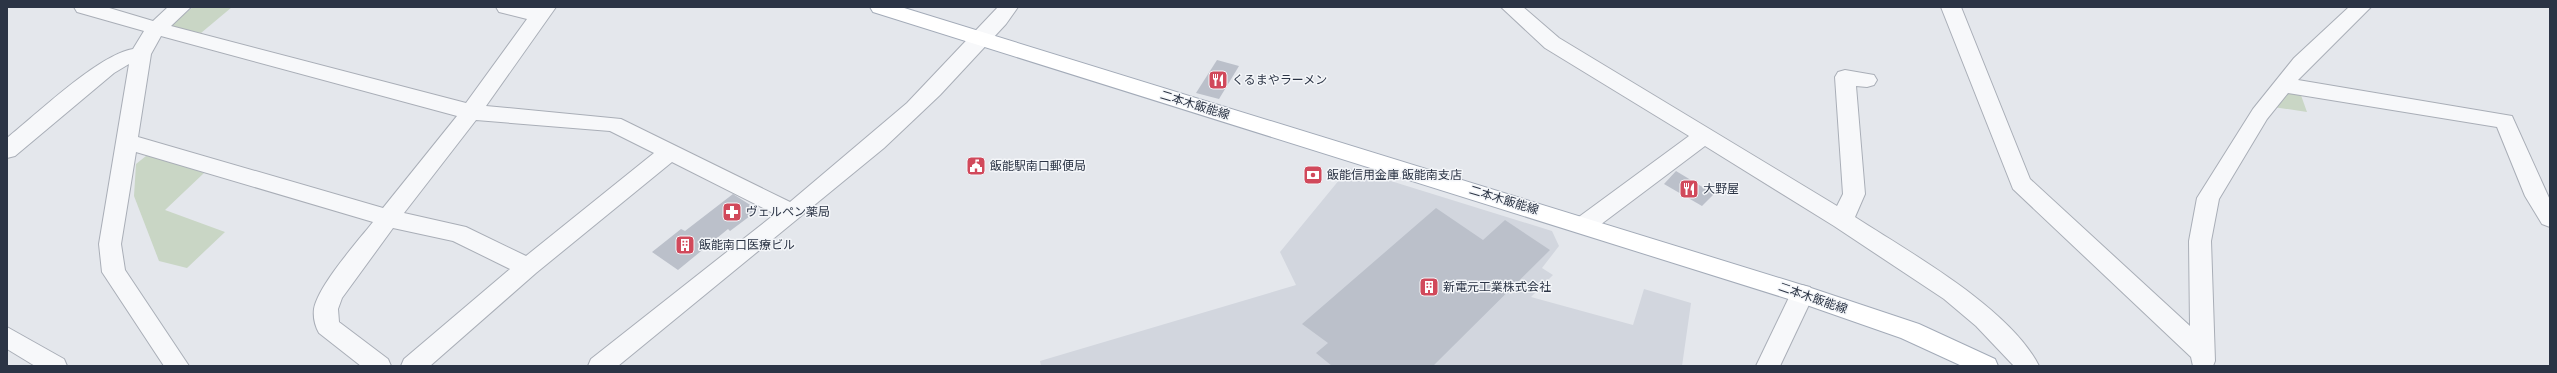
<svg xmlns="http://www.w3.org/2000/svg" width="2557" height="373" viewBox="0 0 2557 373" font-family="Roboto,'Noto Sans JP',sans-serif">
  <rect width="100%" height="100%" fill="#e4e7ec"/>
  <!-- built -->
  <path fill="#d2d6de" d="M1349 168 1552 231 1559 246 1542 268 1553 275 1531 297 1633 325 1644 289 1691 303 1682 366H1041L1040 361 1296 285 1280 252Z"/>
  <!-- green -->
  <g fill="#c9d6c5">
    <path d="M193 7H232L201 33 170 26Z"/>
    <path d="M2298 87 2307 112 2267 106Z"/>
    <path d="M151 152 204 173 165 210 225 232 187 268 159 261 134 196 136 164Z"/>
  </g>
  <!-- building -->
  <g fill="#bbc0ca">
    <path d="M1217 60 1239 66 1219 99 1196 93Z"/>
    <path d="M1676 171 1714 194 1702 206 1664 184Z"/>
    <path d="M733 194 758 210 730 231 728 229 678 270 652 252 681 229 685 231Z"/>
    <path d="M1436 208 1483 240 1505 220 1550 250 1433 366H1332L1316 353 1328 343 1302 324Z"/>
  </g>
  <g fill="none" stroke-linecap="round" stroke-linejoin="round">
    <defs>
      <g id="minor">
        <path d="M74 7H106L153 21 168 7H191L171 26 466 103 527 19 499 12 496 7H556L486 106 621 119 790 202 907 103 998 7H1018L1006 24 940 95 884 148 618 366H588L591 359 775 214 672 162 536 273 430 366H401L404 359 510 269 453 241 393 228 342 298 338 309 339 322 388 359 391 366H361L319 333C315 326 313 317 314 309 318 286 357 242 373 222L136 152 121 244 125 270 189 366H164L106 278 102 272 99 244 129 64 114 73 15 156 7 158V138C37 114 98 55 133 49L144 31 77 12ZM161 36 457 116 383 208 138 137 151 54ZM476 120 610 131 654 153 526 256 466 227 404 213Z"/>
        <path d="M1501 7H1523L1559 38 1837 206 1843 194 1835 77 1838 72 1845 70 1874 75 1877 80 1874 85 1867 87 1856 86 1865 194 1855 217C1909 252 2010 308 2039 366H2014L1976 326 1944 299 1834 226 1705 146 1592 231 1584 234 1576 231 1573 225 1576 219 1689 136 1545 48Z"/>
        <path d="M1941 7H1961L2030 179 2190 326 2189 241 2197 198 2253 109 2294 58 2349 7H2371L2298 80 2512 116 2550 200V227L2542 224 2525 196 2497 127 2288 93 2267 119 2219 199 2211 241 2215 361 2213 366H2193L2191 357 2013 189Z"/>
        <path d="M1802 285 1810 287 1814 294 1780 366H1756L1794 287Z"/>
        <path d="M7 327 64 359 67 366H35L7 349Z"/>
      </g>
      <path id="major" d="M870 7H901L1802 285 1919 324 1995 359 1998 366H1962L1901 338 1798 302 873 12Z"/>
    </defs>
    <!-- minor casing -->
    <use href="#minor" stroke="#a9aeb7" stroke-width="2"/>
    <!-- major casing -->
    <use href="#major" stroke="#a3abb8" stroke-width="2"/>
    <!-- minor -->
    <use href="#minor" fill="#f7f8fa" fill-rule="evenodd"/>
    <!-- major -->
    <use href="#major" fill="#fff" fill-rule="evenodd"/>
  </g>
  <!-- icons -->
  <defs>
    <symbol id="restaurant-square" viewBox="-11 -11 22 22"><rect x="-9" y="-9" width="18" height="18" rx="4" fill="#d1495b" stroke="#f4f6f9"/><path d="M-5-6h1v4h1v-4h1v4h1v-4h1v5L-1.5 .5V6h-2V.5L-5-1ZM5-6V6H3V1.5H1.5Q1.5-4 5-6Z" fill="#fff"/></symbol>
    <symbol id="civic-square" viewBox="-11 -11 22 22"><rect x="-9" y="-9" width="18" height="18" rx="4" fill="#d1495b" stroke="#f4f6f9"/><path d="M-.6-6.5H3V-4.5H.6V-3L4-1V1h2V6H-6V1h2V-1L-.6-3ZM-1.2 2.5V6h2.4V2.5Z" fill="#fff"/></symbol>
    <symbol id="bank-square" viewBox="-11 -11 22 22"><rect x="-9" y="-9" width="18" height="18" rx="4" fill="#d1495b" stroke="#f4f6f9"/><path d="M-6-4H6V4H-6ZM0-2.3a2.3 2.3 0 1 0 0 4.6a2.3 2.3 0 1 0 0-4.6Z" fill="#fff"/></symbol>
    <symbol id="pharmacy-square" viewBox="-11 -11 22 22"><rect x="-9" y="-9" width="18" height="18" rx="4" fill="#d1495b" stroke="#f4f6f9"/><path d="M-2-6h4v4h4v4h-4v4h-4v-4h-4v-4h4Z" fill="#fff"/></symbol>
    <symbol id="building-square" viewBox="-11 -11 22 22"><rect x="-9" y="-9" width="18" height="18" rx="4" fill="#d1495b" stroke="#f4f6f9"/><path d="M-4-6H4V6H1V3H-1V6H-4ZM-2.5-4.3h1.7v1.8h-1.7ZM.8-4.3h1.7v1.8H.8ZM-2.5-1h1.7V.8h-1.7ZM.8-1h1.7V.8H.8Z" fill="#fff"/></symbol>
  </defs>
  <g fill-rule="evenodd">
    <use href="#restaurant-square" x="1207" y="69" width="22" height="22"/>
    <use href="#civic-square" x="965" y="155" width="22" height="22"/>
    <use href="#bank-square" x="1302" y="164" width="22" height="22"/>
    <use href="#restaurant-square" x="1678" y="178" width="22" height="22"/>
    <use href="#pharmacy-square" x="721" y="201" width="22" height="22"/>
    <use href="#building-square" x="674" y="234" width="22" height="22"/>
    <use href="#building-square" x="1418" y="276" width="22" height="22"/>
  </g>
  <g text-anchor="middle" stroke-width="3" stroke-linejoin="round" paint-order="stroke">
    <!-- poi labels -->
    <g font-size="12" fill="#2b3445" stroke="#f4f6f9" text-anchor="start">
      <text x="1232" y="84">くるまやラーメン</text>
      <text x="990" y="170">飯能駅南口郵便局</text>
      <text x="1327" y="179">飯能信用金庫 飯能南支店</text>
      <text x="1703" y="193">大野屋</text>
      <text x="746" y="216">ヴェルペン薬局</text>
      <text x="699" y="249">飯能南口医療ビル</text>
      <text x="1443" y="291">新電元工業株式会社</text>
    </g>
    <!-- street labels -->
    <g font-size="12" fill="#2b3445" stroke="#f4f6f9">
      <text transform="translate(1195 105) rotate(17)" y="4">二本木飯能線</text>
      <text transform="translate(1504 200) rotate(17)" y="4">二本木飯能線</text>
      <text transform="translate(1813 298) rotate(19)" y="4">二本木飯能線</text>
    </g>
  </g>
  <!-- border -->
  <rect width="2557" height="373" fill="none" stroke="#2b3445" stroke-width="16"/>
</svg>
